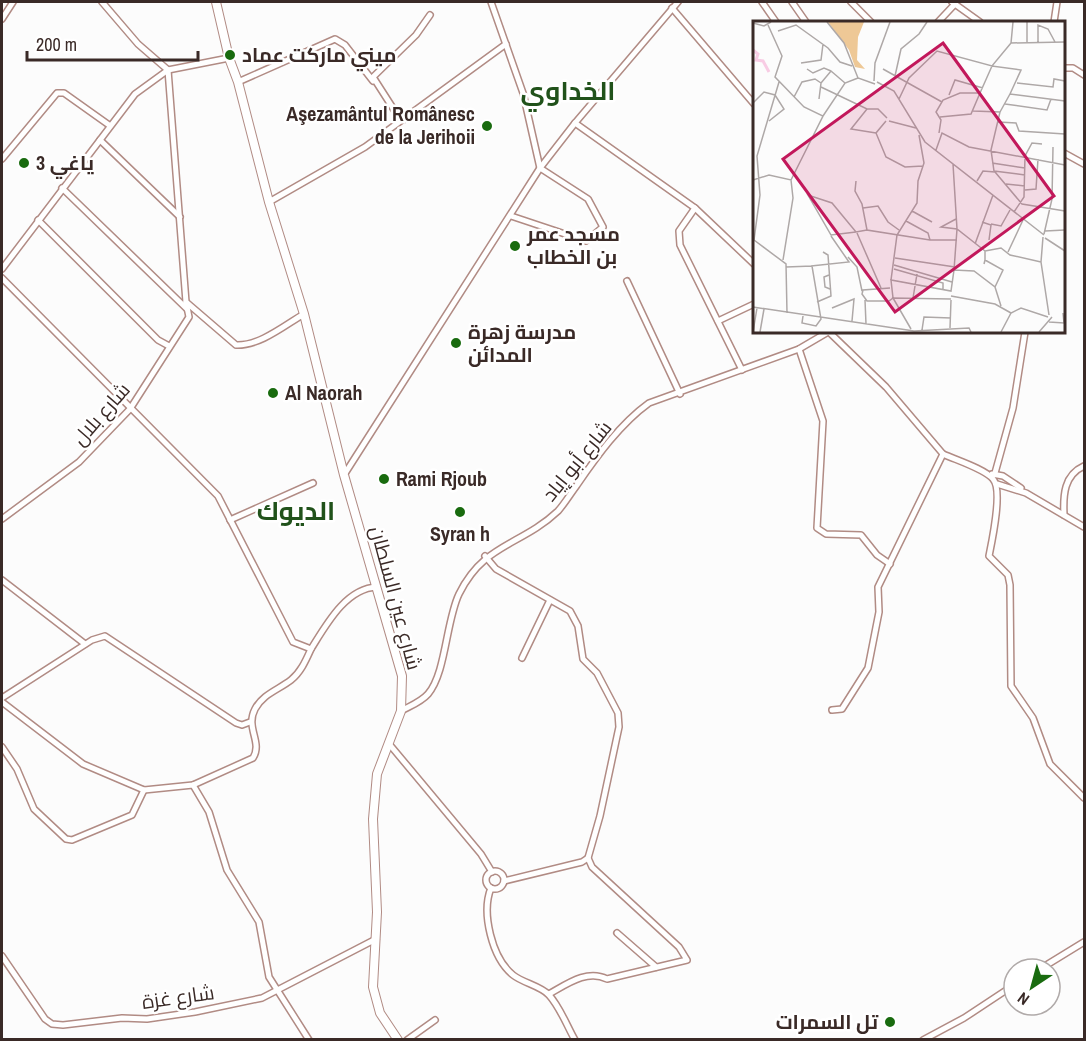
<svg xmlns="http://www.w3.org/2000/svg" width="1086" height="1041" viewBox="0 0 1086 1041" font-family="'Archivo Narrow',Cairo,sans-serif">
  <rect width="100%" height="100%" fill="#fcfcfc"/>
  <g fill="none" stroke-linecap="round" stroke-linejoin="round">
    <defs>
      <g id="minor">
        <path d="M102 2 138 44 168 70 186 302 236 345C260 346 285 325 304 314"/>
        <path d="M491 2 523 93 540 168 588 199 603 227 586 241 511 216"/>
        <path d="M762 2 776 22"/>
        <path d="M792 2 806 22"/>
        <path d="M851 2 871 22"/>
        <path d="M952 2 980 22"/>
        <path d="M672 8 754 104"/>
        <path d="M2 19 13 2"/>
        <path d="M938 22 955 4"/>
        <path d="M1054 22 1057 2"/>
        <path d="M1064 68H1073L1084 75"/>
        <path d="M238 82 335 39 345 45 373 81"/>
        <path d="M405 119 398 116 373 77 416 35 430 15"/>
        <path d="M575 123 695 208 754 264"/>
        <path d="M100 140 180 217"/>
        <path d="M1064 153 1084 164"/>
        <path d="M2 159 57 93H64L109 125"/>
        <path d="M62 188 187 309"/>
        <path d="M269 202 365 147 506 44"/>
        <path d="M695 208 679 231 680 245 742 370"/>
        <path d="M38 220 158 340 169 346"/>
        <path d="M2 269 135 94 168 70 229 58"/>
        <path d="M2 278 218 496 293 642 311 649C326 625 346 588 377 587"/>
        <path d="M627 281 680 394"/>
        <path d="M718 321 754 304"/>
        <path d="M829 332 886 387 943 454 878 587 879 612 868 668 842 709 832 710"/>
        <path d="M799 349 823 421 817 528 826 534 861 535 877 555 890 564"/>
        <path d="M943 454C956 460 985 469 993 479 1003 490 992 541 989 556L1008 575 1010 585 1011 686 1033 718 1050 764 1084 798"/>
        <path d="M995 473 1013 408 1025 332"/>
        <path d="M992 474 1003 476 1021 488"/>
        <path d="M344 475 540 168 575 123 678 2"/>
        <path d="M997 484 1026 493 1084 527"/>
        <path d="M1064 515C1063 495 1064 475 1084 466"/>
        <path d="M2 519 79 462 130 409 189 317 186 302"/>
        <path d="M230 520 313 483"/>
        <path d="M485 556 496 569 570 611 578 626 583 659 597 673 618 713 619 727 600 816 588 858 582 862 504 881"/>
        <path d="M2 580 85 644"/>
        <path d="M522 658 550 600"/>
        <path d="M2 698 92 640 105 636 236 723 242 725 250 722"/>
        <path d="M2 702 83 764 144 790 193 785 253 758C263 742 245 728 255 709 263 694 278 690 291 680 301 672 306 660 311 649"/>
        <path d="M401 711C410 706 421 702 428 694 446 673 446 621 459 594 484 543 521 546 558 511 565 503 571 493 577 485 597 456 620 424 649 403L799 349 828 332"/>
        <path d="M390 745 481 854 492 872"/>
        <path d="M2 747 17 769 34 809 66 839 72 840 132 815 144 790"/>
        <path d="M193 785 209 812 227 870 259 922 269 977 309 1040"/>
        <circle cx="495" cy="880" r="9"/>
        <path d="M491 888C481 913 492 958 513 975 523 983 541 986 549 995 560 1007 567 1026 575 1040"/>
        <path d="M617 933 656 967"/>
        <path d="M2 956 45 1019 52 1024 63 1025 122 1018 147 1019 195 1012 262 998 376 939"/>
        <path d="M1040 969 1084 942"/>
        <path d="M549 994C567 984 587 969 607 979L687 960 679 947 592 867 588 858"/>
        <path d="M407 1040 435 1020"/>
        <path d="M923 1040 964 1018 1014 985"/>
      </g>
      <path id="secondary" d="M216 2 229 58 238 82 269 202 304 314 344 475 402 676 401 711 377 774 373 819 377 912 373 987 380 1013 398 1040"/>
    </defs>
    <!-- minor casing -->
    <use href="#minor" stroke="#b18b84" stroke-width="8"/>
    <!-- secondary casing -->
    <use href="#secondary" stroke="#b18b84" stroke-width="10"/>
    <!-- minor -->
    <use href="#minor" stroke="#fff" stroke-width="5"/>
    <!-- secondary -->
    <use href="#secondary" stroke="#fff" stroke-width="8"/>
  </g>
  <!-- markers -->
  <g fill="#196b0f" stroke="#fff" stroke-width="2">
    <circle cx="230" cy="55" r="6"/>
    <circle cx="487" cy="126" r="6"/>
    <circle cx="24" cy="163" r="6"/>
    <circle cx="515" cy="246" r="6"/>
    <circle cx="456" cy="343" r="6"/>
    <circle cx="273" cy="393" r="6"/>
    <circle cx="384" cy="479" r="6"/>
    <circle cx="460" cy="512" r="6"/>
    <circle cx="890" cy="1022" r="6"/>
  </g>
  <g text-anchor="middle" stroke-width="5" stroke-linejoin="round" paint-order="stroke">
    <!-- poi labels -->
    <g font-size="20" font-weight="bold" fill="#3a2a27" stroke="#fff" text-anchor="start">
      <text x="242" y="62">ميني ماركت عماد</text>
      <text x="475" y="121" text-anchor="end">Aşezamântul Românesc<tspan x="475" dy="23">de la Jerihoii</tspan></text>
      <text x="36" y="170">ياغي 3</text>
      <text x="527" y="241">مسجد عمر<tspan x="527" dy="23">بن الخطاب</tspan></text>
      <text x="468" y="339">مدرسة زهرة<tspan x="468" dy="23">المدائن</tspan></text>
      <text x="285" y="400">Al Naorah</text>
      <text x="396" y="486">Rami Rjoub</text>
      <text x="460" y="541" text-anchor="middle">Syran h</text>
      <text x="878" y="1029" text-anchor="end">تل السمرات</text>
    </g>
    <!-- street labels -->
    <g font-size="20" fill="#3a2a27" stroke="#fff">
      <text transform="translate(101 414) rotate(-49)" y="7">شارع بلال</text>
      <text transform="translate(577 461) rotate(-51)" y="7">شارع أبو إياد</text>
      <text transform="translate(396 598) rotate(75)" y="7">شارع عين السلطان</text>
      <text transform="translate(178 997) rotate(-8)" y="7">شارع غزة</text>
    </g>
    <!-- district labels -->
    <g font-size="26" font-weight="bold" fill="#21521b" stroke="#fff">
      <text x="568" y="100">الخداوي</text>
      <text x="296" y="520">الديوك</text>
    </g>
  </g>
  <!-- overview -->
  <g transform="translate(753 21)">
    <rect width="312" height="312" fill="#fcfcfc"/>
    <path d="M75 1H111L105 16 104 39 112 48 102 46 96 29Z" fill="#eec896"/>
    <path fill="none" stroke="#f8cce4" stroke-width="3" d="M0 29 5 33 3 39 10 40 16 51"/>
    <path fill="none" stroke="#aea8a7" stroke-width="1.5" d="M74 1 91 22 105 57 122 63M0 2 11 5 18 1M25 10 43 4 75 27 87 41 99 45M274 21V1M285 21V4L295 8 302 21M258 22 260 1M48 42 68 39 70 23M54 48 60 52 71 47 78 50M130 48 189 81M142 55 148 28 166 13 174 1M121 60 122 42 137 1M26 61 4 135 7 174 1 219 33 243 34 292M124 61 141 70 172 121 291 214M68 62 78 50 92 62M264 62 300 66 301 58 312 60M68 66 114 88H125L134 97M227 72 239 45 268 49 257 73M196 74 202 59 230 67M41 76 49 61 62 58 68 62 66 78M146 78 156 57 184 30 239 45 258 22 312 21M0 82 11 71 22 74 31 88 16 100M252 83 294 89 298 78M114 88 98 108 123 112M220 90 247 91 238 129 241 150M247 91 257 73 312 80M70 95 92 62 105 57M133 100 123 112 133 136 152 146 170 145M136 100 163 107M245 101 263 102 266 110 312 113M186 112 188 99 183 91 190 79 207 72H227L218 93 187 96M183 129 189 112 216 126 312 144M239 142 272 147M200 143 204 208 201 249M241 150 272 154M0 159 16 154 38 159 70 95 51 86 22 56 29 35 15 4M103 160 102 170 109 183 114 209 177 219H204M224 160 230 150 242 151 269 183 312 190M253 163 272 165M272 169 283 168 285 138M110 187 125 185 135 201 146 209M159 190 179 201M261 191 271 176 272 135 279 122 289 123M203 198 188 206 204 208 232 230V239M153 200 175 212 177 219M229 201 238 204 236 219M238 203 248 205 257 189M292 210 312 209M103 211 78 214 55 174 79 182 103 211 114 209M104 212 128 267M291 213 299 178 300 126M290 216 288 241 296 294M292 217 312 230M222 223 240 174M232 230 248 227 257 234 288 241M255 231 270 199M95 236 104 246 109 270M142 237 202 246M30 239 40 177 38 159M231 243 232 239 250 249 242 266M141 244 199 261M58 245 96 241 78 215M33 246 59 245 68 298 63 305 49 302 50 295M141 248 190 262V268M76 254 71 256 72 266 77 268M138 259 144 214 164 182 165 160 171 142 166 114M137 267 110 269 109 273 114 280H136L140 277 138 259 198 270 201 249 221 250 242 266 248 285M198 275 242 283 258 292M160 277 164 253M112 279 113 303M64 281 78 275 75 234 70 231M0 286 161 310 216 307 218 311M79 287 101 278 99 300M296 301 311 302 310 292M197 307 198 279M158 308 140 277 198 278M169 309 171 296 198 297M0 311 4 287M7 311 11 288M248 311 258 292 268 287 295 296M286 311 299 296"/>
    <path fill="#c2185b" fill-opacity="0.15" stroke="#c2185b" stroke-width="3" d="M190 22 301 175 142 291 30 138Z"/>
    <rect width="312" height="312" fill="none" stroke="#3a2a27" stroke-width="3"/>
  </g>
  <!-- border -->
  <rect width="1086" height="1041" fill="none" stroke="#3a2a27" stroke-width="6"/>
  <!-- north arrow -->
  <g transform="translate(1032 987) rotate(216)"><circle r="28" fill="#ffffff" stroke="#b0aaa9" stroke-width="1.5"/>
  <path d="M0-4.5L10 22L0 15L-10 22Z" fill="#196b0f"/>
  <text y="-9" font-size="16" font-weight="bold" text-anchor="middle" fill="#3a2a27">N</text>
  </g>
  <!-- scale -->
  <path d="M27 51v9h171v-9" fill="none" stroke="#3a2a27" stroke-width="3"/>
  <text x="36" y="51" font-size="18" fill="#3a2a27" stroke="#ffffff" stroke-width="4.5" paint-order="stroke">200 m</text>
</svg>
